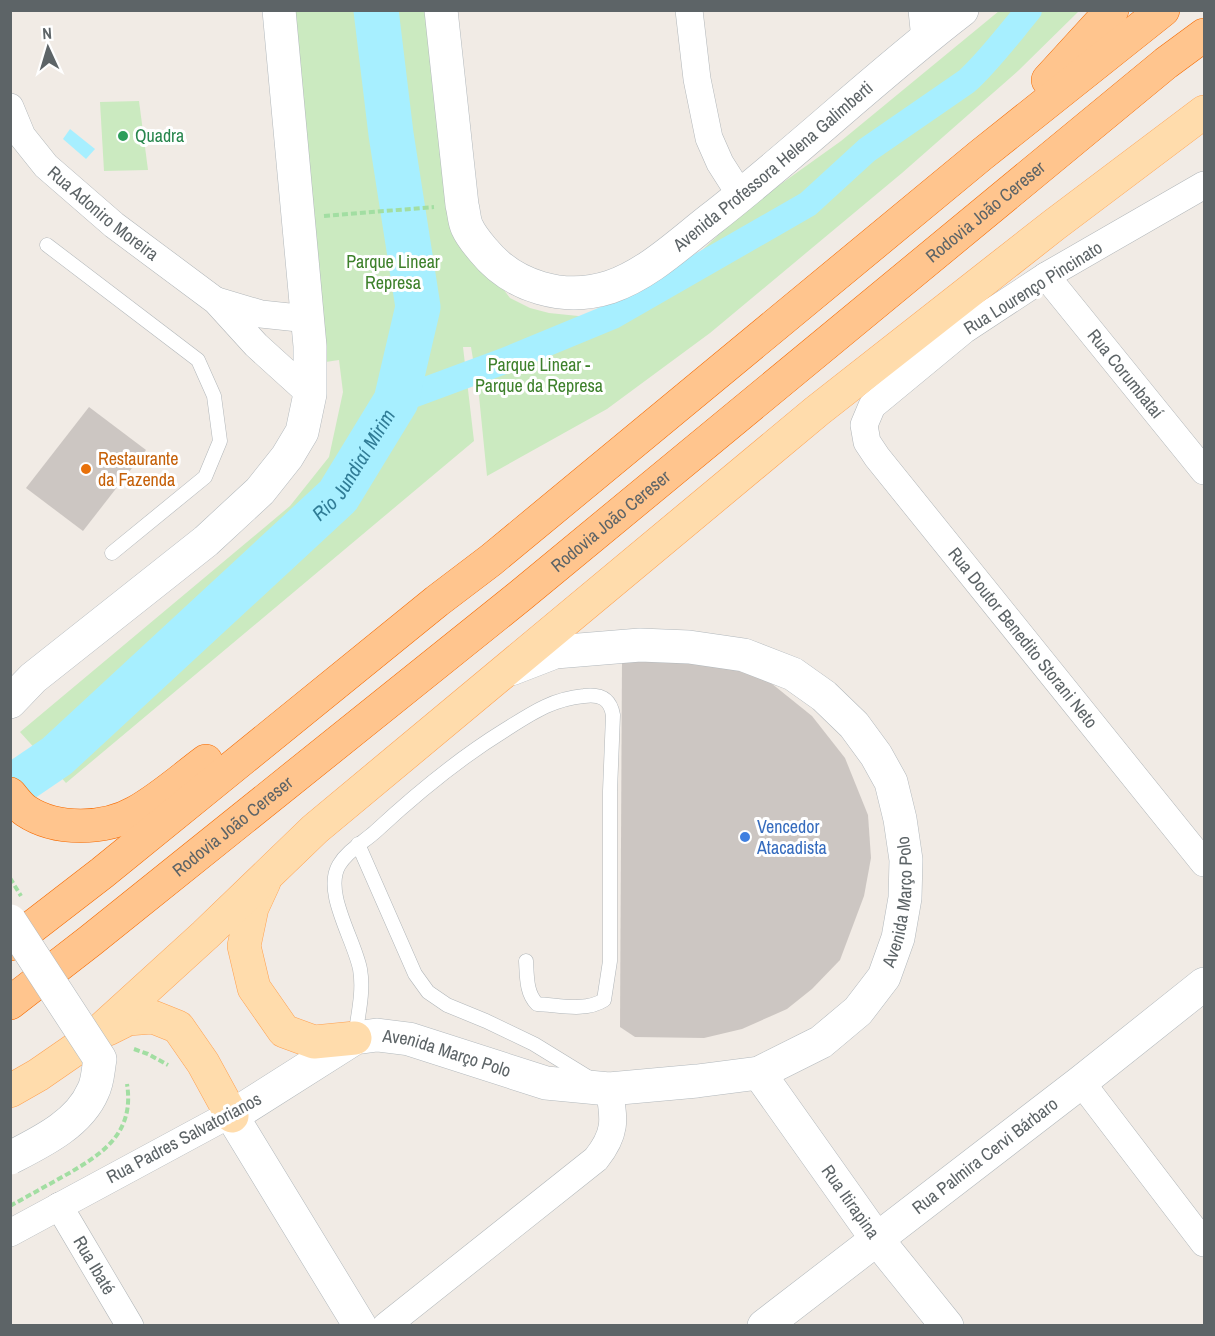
<svg xmlns="http://www.w3.org/2000/svg" width="1215" height="1336" viewBox="0 0 1215 1336" font-family="'Archivo Narrow',sans-serif">
  <rect width="100%" height="100%" fill="#f1ebe5"/>
  <!-- green -->
  <g fill="#cbeac0">
    <path d="M289 11H443L470 245 510 298 530 308 549 313 588 317 618 306 681 270 746 209 841 141 999 11H1079L1019 70 902 173 710 333 607 409 487 476 479 396 471 347H463L474 441 66 783 20 732 290 506 329 457 343 392 339 360 319 363Z"/>
    <path d="M139 101 148 170 104 171 100 102Z"/>
  </g>
  <!-- water -->
  <path fill="#a7efff" d="M70 129 95 149 86 159 63 139Z"/>
  <g fill="none" stroke-linecap="round" stroke-linejoin="round">
    <!-- canal -->
    <path stroke="#a7efff" stroke-width="26" d="M396 401 504 361 613 316 808 204 867 150 967 81C989 61 1009 34 1029 10"/>
    <!-- river -->
    <path stroke="#a7efff" stroke-width="45" id="s1" d="M10 788 57 756 338 496 396 401 418 307 391 134 376 10"/>
  </g>
  <!-- building -->
  <g fill="#ccc6c2">
    <path d="M89 407 146 450 83 531 26 488Z"/>
    <path d="M622 661 700 663 732 668 766 679 812 716 845 758 868 815 871 858 864 896 840 960 812 989 787 1009 742 1029 704 1038 635 1037 620 1027Z"/>
  </g>
  <g fill="none" stroke-linecap="round" stroke-linejoin="round">
    <defs>
      <g id="lane">
        <path d="M47 245 198 360 214 396 220 441 205 477 112 553"/>
        <path d="M358 844 415 974 428 992 447 1005 486 1021 534 1044 591 1079"/>
        <path d="M355 1037C358 1015 364 991 360 969 354 939 323 892 339 865 348 850 364 842 376 831 417 793 458 759 505 730 532 713 552 699 584 696 600 694 610 698 613 715L610 791V961L604 1000C585 1012 559 1005 537 1004 526 993 527 976 526 961"/>
      </g>
      <g id="street">
        <path d="M689 10 697 79 709 138 720 163 741 196"/>
        <path d="M922 10 925 39"/>
        <path id="s2" d="M10 107 22 136 46 166 114 225 216 301 256 345 310 394"/>
        <path id="s3" d="M1204 185 1046 276 964 330 872 406 864 425 867 442 877 457 1204 863"/>
        <path id="s4" d="M1046 276 1204 471"/>
        <path d="M217 301 261 314 308 319"/>
        <path d="M1081 1082 1204 1243"/>
        <path id="s5" d="M59 1206 130 1326"/>
        <path d="M10 1233 223 1118 232 1116"/>
        <path d="M386 1326 596 1159C616 1134 615 1120 609 1089"/>
      </g>
      <g id="secondary">
        <path id="s6" d="M441 10 462 205C464 212 464 221 467 227 471 236 477 243 483 250 513 287 564 302 610 287 648 274 679 244 711 219 797 152 876 76 962 10"/>
        <path d="M10 702 33 678 206 541 260 491 287 457 302 432 310 394V346L279 10"/>
        <path id="s7" d="M759 1073 876 1238 947 1326"/>
        <path id="s8" d="M360 1326 232 1116 355 1038 377 1035 409 1039 546 1083 609 1089 697 1081 759 1073 821 1042 858 1011 884 977 898 938 905 898 906 860 900 819 891 782 876 755 854 725 824 696 793 674 744 655 689 647 640 645 555 652 511 669"/>
        <path id="s9" d="M764 1326 1081 1082 1204 984"/>
      </g>
      <g id="primary">
        <path d="M264 882 252 908 244 946 254 988 284 1031 314 1042 355 1038"/>
        <path d="M108 1029 128 1019 153 1017 178 1027 203 1063 232 1116"/>
        <path d="M10 1091 38 1075 93 1037 205 935 315 829 817 411 1054 225 1204 112"/>
      </g>
      <g id="highway">
        <path d="M1048 80 1112 10"/>
        <path d="M10 794C15 800 20 807 26 811 56 831 105 830 136 812 161 798 183 778 206 761"/>
        <path d="M10 944 102 873 437 601 491 560 981 155 1163 10"/>
        <path id="s10" d="M10 1003 90 941 520 596 1166 63 1204 35"/>
      </g>
    </defs>
    <!-- lane casing -->
    <use href="#lane" stroke="#b1b6b9" stroke-width="15"/>
    <!-- street casing -->
    <use href="#street" stroke="#b1b6b9" stroke-width="28"/>
    <!-- secondary casing -->
    <use href="#secondary" stroke="#b2b8bc" stroke-width="34"/>
    <!-- primary casing -->
    <use href="#primary" stroke="#ffa150" stroke-width="34"/>
    <!-- highway casing -->
    <use href="#highway" stroke="#f66a00" stroke-width="34"/>
    <!-- path -->
    <g stroke="#a2dea2" stroke-width="4" stroke-dasharray="6 3" stroke-linecap="butt">
      <path d="M324 216 434 207"/>
      <path d="M134 1049 148 1054 168 1065"/>
    </g>
    <!-- lane -->
    <use href="#lane" stroke="#fff" stroke-width="14"/>
    <!-- street -->
    <use href="#street" stroke="#fff" stroke-width="27"/>
    <!-- secondary -->
    <use href="#secondary" stroke="#fff" stroke-width="33"/>
    <!-- primary -->
    <use href="#primary" stroke="#ffdcac" stroke-width="33"/>
    <!-- highway -->
    <use href="#highway" stroke="#ffc58e" stroke-width="33"/>
    <defs>
      <path id="secondary-bridge" d="M10 921 100 1059C98 1069 98 1082 93 1091 79 1124 41 1142 10 1158"/>
    </defs>
    <!-- secondary-bridge casing -->
    <use href="#secondary-bridge" stroke="#b2b8bc" stroke-width="34" stroke-linecap="butt"/>
    <!-- path-bridge -->
    <g stroke="#a2dea2" stroke-width="4" stroke-dasharray="6 3" stroke-linecap="butt">
      <path d="M10 878 21 896"/>
      <path d="M10 1206C28 1196 46 1186 64 1176 101 1155 135 1134 127 1084"/>
    </g>
    <!-- secondary-bridge -->
    <use href="#secondary-bridge" stroke="#fff" stroke-width="33"/>
  </g>
  <!-- markers -->
  <circle fill="#2e9e5b" stroke="#fff" stroke-width="2" cx="123" cy="136" r="6"/>
  <circle fill="#e8710a" stroke="#fff" stroke-width="2" cx="86" cy="469" r="6"/>
  <circle fill="#3f7fe0" stroke="#fff" stroke-width="2" cx="745" cy="837" r="6"/>
  <g text-anchor="middle" stroke-width="6" stroke-linejoin="round" paint-order="stroke">
    <!-- leisure labels -->
    <g font-size="18" fill="#27864d" stroke="#fff" text-anchor="start">
      <text x="135" y="142">Quadra</text>
    </g>
    <!-- street labels -->
    <g font-size="18" fill="#5d6467" stroke="#fff">
      <text dy="6" stroke="none"><textPath href="#s6" startOffset="591">Avenida Professora Helena Galimberti</textPath></text>
      <text dy="6" stroke="none"><textPath href="#s2" startOffset="144">Rua Adoniro Moreira</textPath></text>
      <text dy="6" stroke="none"><textPath href="#s10" startOffset="1256">Rodovia João Cereser</textPath></text>
      <text transform="translate(1033 288) rotate(-32)" y="6">Rua Lourenço Pincinato</text>
      <text dy="6" stroke="none"><textPath href="#s4" startOffset="126">Rua Corumbataí</textPath></text>
      <text dy="6" stroke="none"><textPath href="#s10" startOffset="770">Rodovia João Cereser</textPath></text>
      <text dy="6" stroke="none"><textPath href="#s3" startOffset="688">Rua Doutor Benedito Storani Neto</textPath></text>
      <text dy="6" stroke="none"><textPath href="#s10" startOffset="284">Rodovia João Cereser</textPath></text>
      <text dy="6" stroke="none"><textPath href="#s8" startOffset="1042">Avenida Março Polo</textPath></text>
      <text dy="6" stroke="none"><textPath href="#s8" startOffset="486">Avenida Março Polo</textPath></text>
      <text transform="translate(184 1138) rotate(-28)" y="6">Rua Padres Salvatorianos</text>
      <text dy="6" stroke="none"><textPath href="#s9" startOffset="279">Rua Palmira Cervi Bárbaro</textPath></text>
      <text dy="6" stroke="none"><textPath href="#s7" startOffset="158">Rua Itirapina</textPath></text>
      <text dy="6" stroke="none"><textPath href="#s5" startOffset="69">Rua Ibaté</textPath></text>
    </g>
    <!-- park labels -->
    <g font-size="18" fill="#3d802b" stroke="#fff">
      <text x="393" y="268">Parque Linear<tspan x="393" dy="21">Represa</tspan></text>
      <text x="539" y="371">Parque Linear -<tspan x="539" dy="21">Parque da Represa</tspan></text>
    </g>
    <!-- food labels -->
    <g font-size="18" fill="#c56008" stroke="#fff" text-anchor="start">
      <text x="98" y="465">Restaurante<tspan x="98" dy="21">da Fazenda</tspan></text>
    </g>
    <!-- shop labels -->
    <g font-size="18" fill="#366cbe" stroke="#fff" text-anchor="start">
      <text x="757" y="833">Vencedor<tspan x="757" dy="21">Atacadista</tspan></text>
    </g>
    <!-- water labels -->
    <g font-size="20" font-style="italic" fill="#307c96" stroke="#fff">
      <text dy="7" stroke="none"><textPath href="#s1" startOffset="474">Rio Jundiaí Mirim</textPath></text>
    </g>
  </g>
  <!-- border -->
  <rect width="1215" height="1336" fill="none" stroke="#5d6467" stroke-width="24"/>
  <!-- north arrow -->
  <g transform="translate(48 48) rotate(356)" stroke="#ffffff" stroke-width="4.5" paint-order="stroke">
  <path d="M0-4.5L10 22L0 15L-10 22Z" fill="#5d6467"/>
  <text y="-9" font-size="16" font-weight="bold" text-anchor="middle" fill="#5d6467">N</text>
  </g>
</svg>
